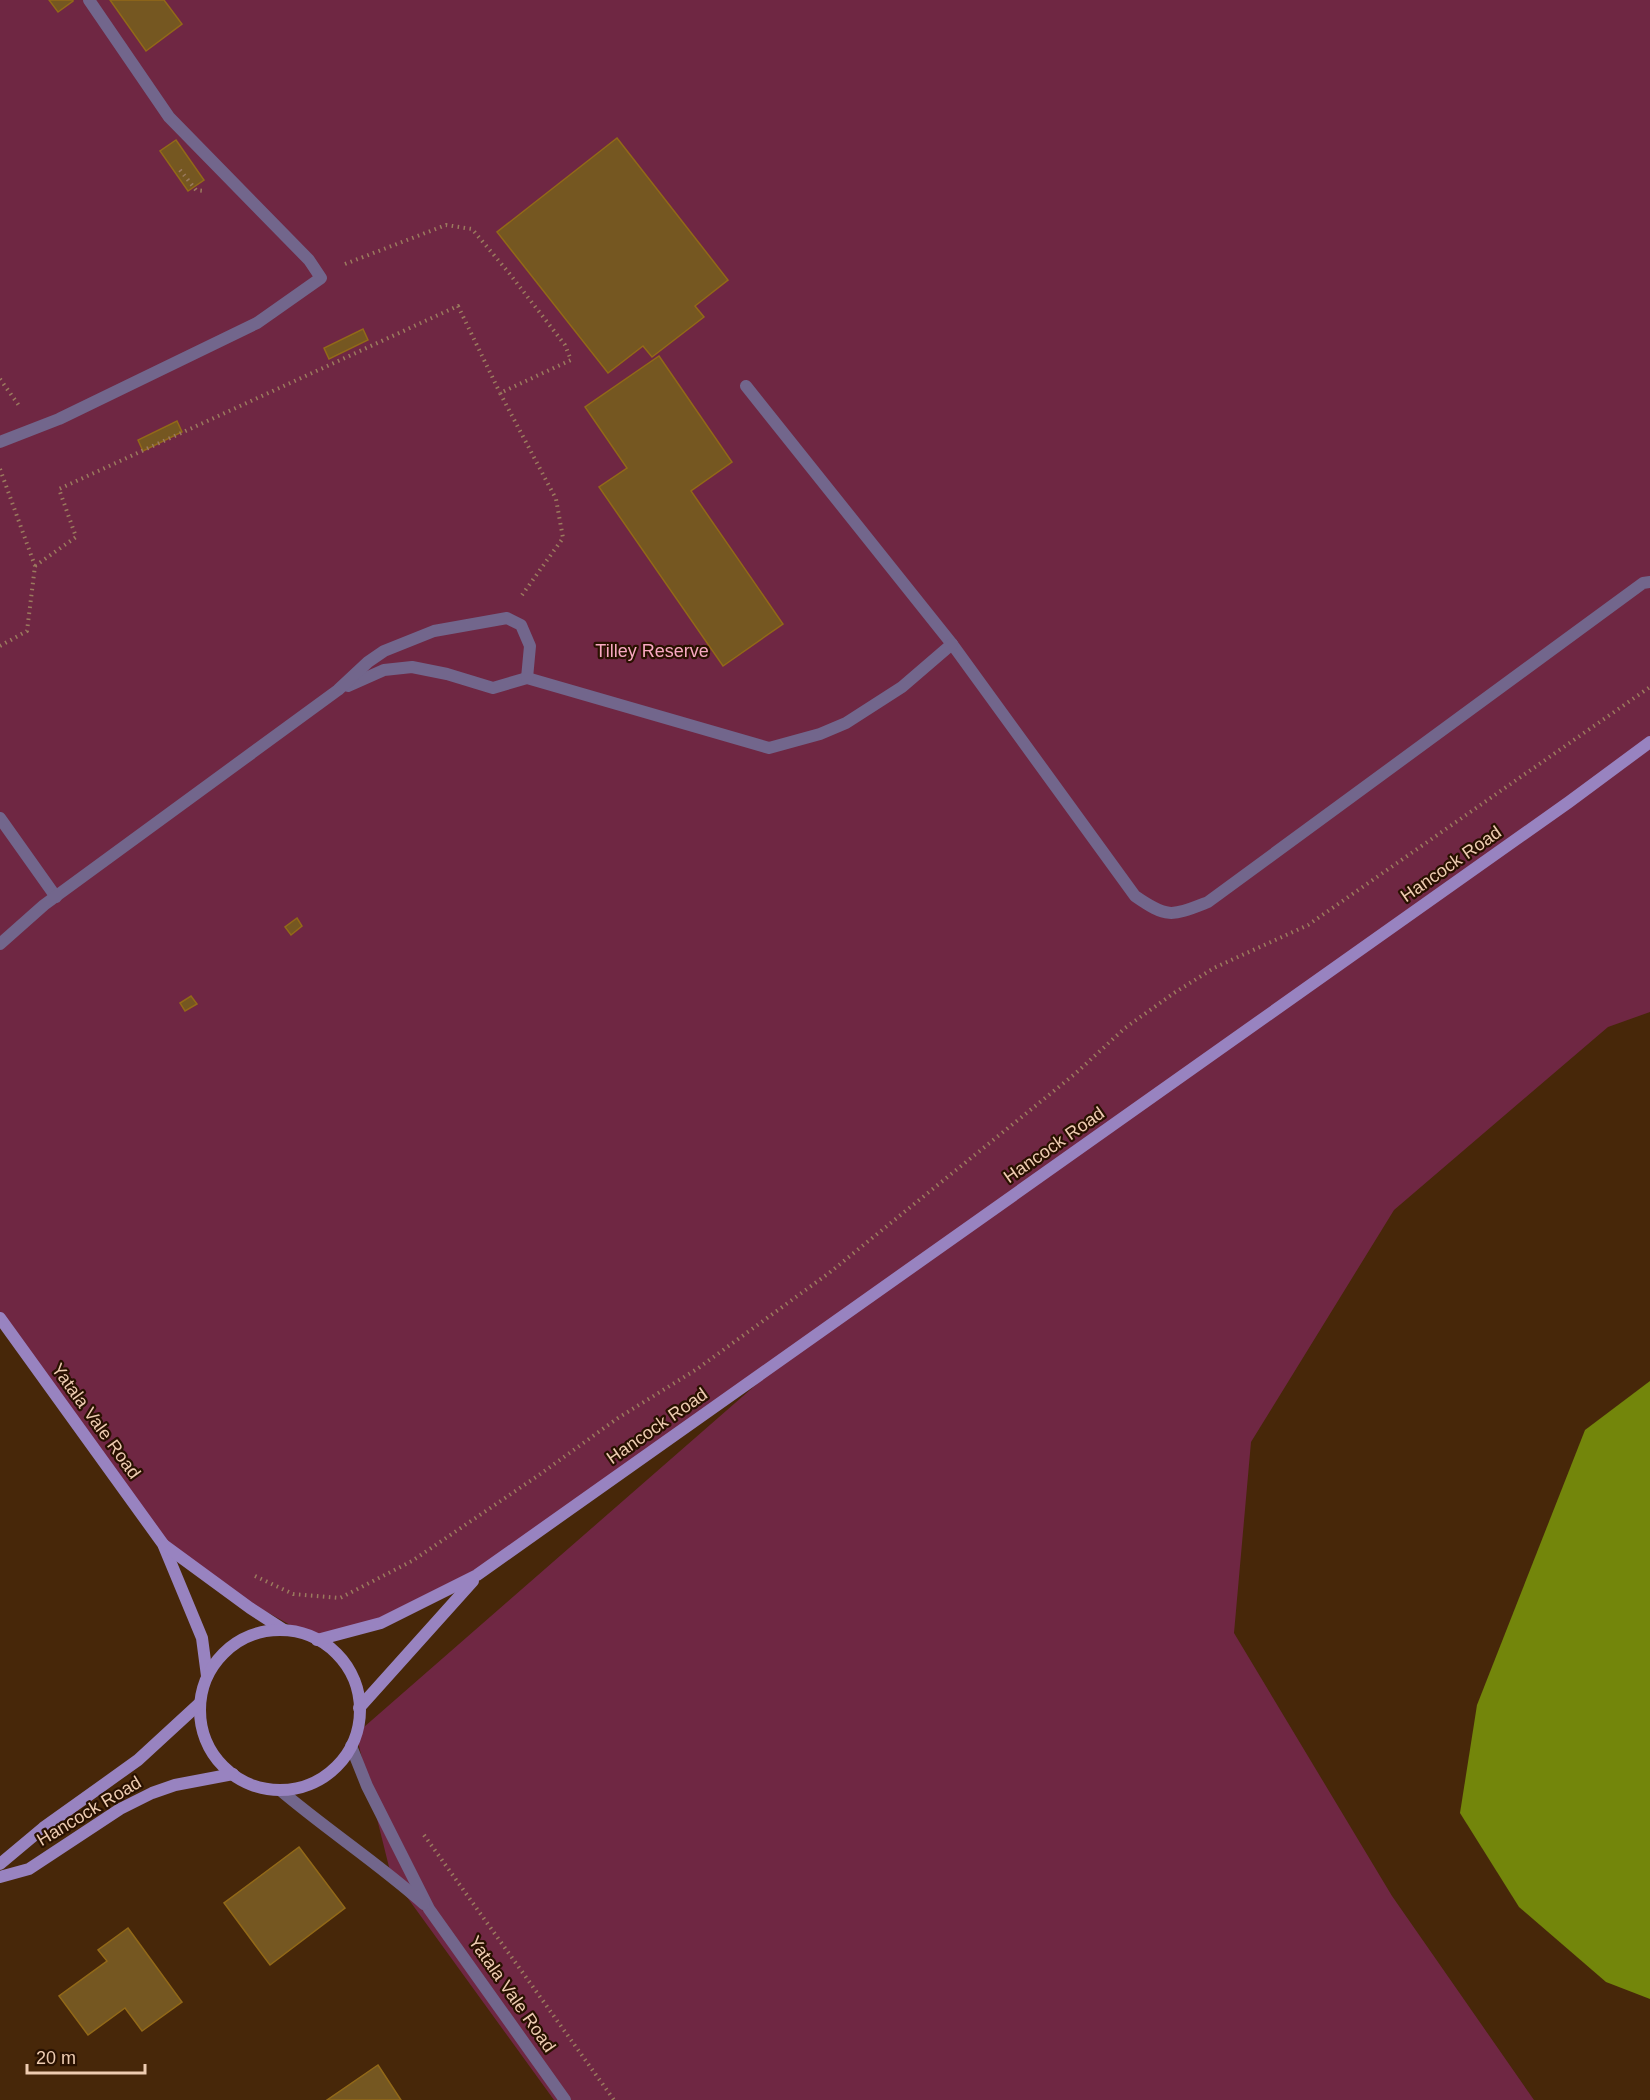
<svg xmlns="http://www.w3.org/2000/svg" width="1650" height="2100" viewBox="0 0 1650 2100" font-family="Helvetica,sans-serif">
  <rect width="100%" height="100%" fill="#472709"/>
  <!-- green -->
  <path fill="#6f2743" d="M0 0H1650V1012L1608 1027 1394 1210 1251 1442 1234 1633 1392 1896 1534 2100H554L391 1875 356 1734 797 1349 477 1575 381 1623 317 1640 219 1585 163 1544 0 1318Z"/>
  <!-- water -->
  <path fill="#73860b" d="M1650 1381V1999L1606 1982 1519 1907 1460 1813 1477 1705 1585 1430Z"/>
  <!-- building -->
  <g fill="#755721" stroke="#926918" stroke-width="1.5">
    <path d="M49 0H73V1L58 12Z"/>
    <path d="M110 0H164L182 24 146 51Z"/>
    <path d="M617 138 728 280 695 306 704 317 652 357 643 346 608 373 497 232Z"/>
    <path d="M176 140 204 180 188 191 160 151Z"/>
    <path d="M363 329 368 340 329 359 324 348Z"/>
    <path d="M659 356 732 462 691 491 783 624 723 666 599 487 627 468 585 407Z"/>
    <path d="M177 421 182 432 143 451 138 440Z"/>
    <path d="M297 918 302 926 291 935 285 927Z"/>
    <path d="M191 996 197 1004 185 1011 180 1003Z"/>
    <path d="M299 1847 345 1908 270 1965 224 1903Z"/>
    <path d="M128 1928 182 2002 142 2031 125 2008 88 2035 59 1996 107 1961 98 1950Z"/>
    <path d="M378 2065 401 2100H327Z"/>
  </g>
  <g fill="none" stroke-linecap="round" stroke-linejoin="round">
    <!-- path -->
    <g stroke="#9b7a5e" stroke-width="4" stroke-dasharray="1.5 4.5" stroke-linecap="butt">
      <path d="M180 170 196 190 205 191"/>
      <path d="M345 264 446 225 472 229 509 273 565 345 571 360 500 393 556 499 563 538 522 595"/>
      <path d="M0 379 20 407"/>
      <path d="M35 566 76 537 59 489 458 306 500 393"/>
      <path d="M0 646 27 631 35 566 0 469"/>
      <path d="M255 1576 293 1594 340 1598 412 1561 539 1475 618 1418 697 1369 829 1273 1076 1073 1125 1028 1174 993 1214 968 1308 925 1650 687"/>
      <path d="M424 1835 614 2100"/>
    </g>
    <!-- service -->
    <g stroke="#72668c" stroke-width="12">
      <path d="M746 386 952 644 1135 896C1168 919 1172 916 1208 902L1643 583 1650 582"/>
      <path d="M0 442 59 419 257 323 321 278 309 260 169 117 89 0"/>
      <path d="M348 686 384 670 412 667 447 674 493 688 527 678 769 748 820 734 846 723 902 687 952 644"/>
      <path d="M0 818 56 897"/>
      <path d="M0 944 44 905 338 690 368 662 384 651 434 631 507 618 521 625 530 646 527 678"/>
    </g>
    <!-- tertiary -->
    <g stroke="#72668c" stroke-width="12">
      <path d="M351 1746 367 1786 429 1909 565 2100"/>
      <path d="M280 1790C327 1830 378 1863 424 1904"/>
    </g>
    <!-- secondary -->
    <g stroke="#9883c0" stroke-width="12">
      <path d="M0 1318 163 1544 202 1638 207 1676"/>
      <path d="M164 1545 250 1608 284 1630"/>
      <circle cx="280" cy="1710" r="80"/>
      <path d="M317 1640 381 1623 477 1575 1569 802 1650 742"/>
      <path d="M359 1708 473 1581"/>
      <path d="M0 1864 43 1828 138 1760 200 1703"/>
      <path d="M0 1877 29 1869 120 1809 152 1793 175 1785 233 1774"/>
    </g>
  </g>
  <g text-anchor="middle" stroke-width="4.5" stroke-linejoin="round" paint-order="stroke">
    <!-- park labels -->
    <g font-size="18" fill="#f9a9c2" stroke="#291100">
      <text x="652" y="657">Tilley Reserve</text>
    </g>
    <!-- street labels -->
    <g font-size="18" fill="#eeccb1" stroke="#291100">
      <text transform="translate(1451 864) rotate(-35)" y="6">Hancock Road</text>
      <text transform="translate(1054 1145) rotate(-35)" y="6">Hancock Road</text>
      <text transform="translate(96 1421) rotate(54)" y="6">Yatala Vale Road</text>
      <text transform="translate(657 1426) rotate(-35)" y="6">Hancock Road</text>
      <text transform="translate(89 1811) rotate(-31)" y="6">Hancock Road</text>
      <text transform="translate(512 1994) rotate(55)" y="6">Yatala Vale Road</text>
    </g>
  </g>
  <!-- scale -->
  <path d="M27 2064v9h118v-9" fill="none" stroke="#eeccb1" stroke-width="3"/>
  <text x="36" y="2064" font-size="18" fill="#eeccb1" stroke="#291100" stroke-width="4.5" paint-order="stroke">20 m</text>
</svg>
